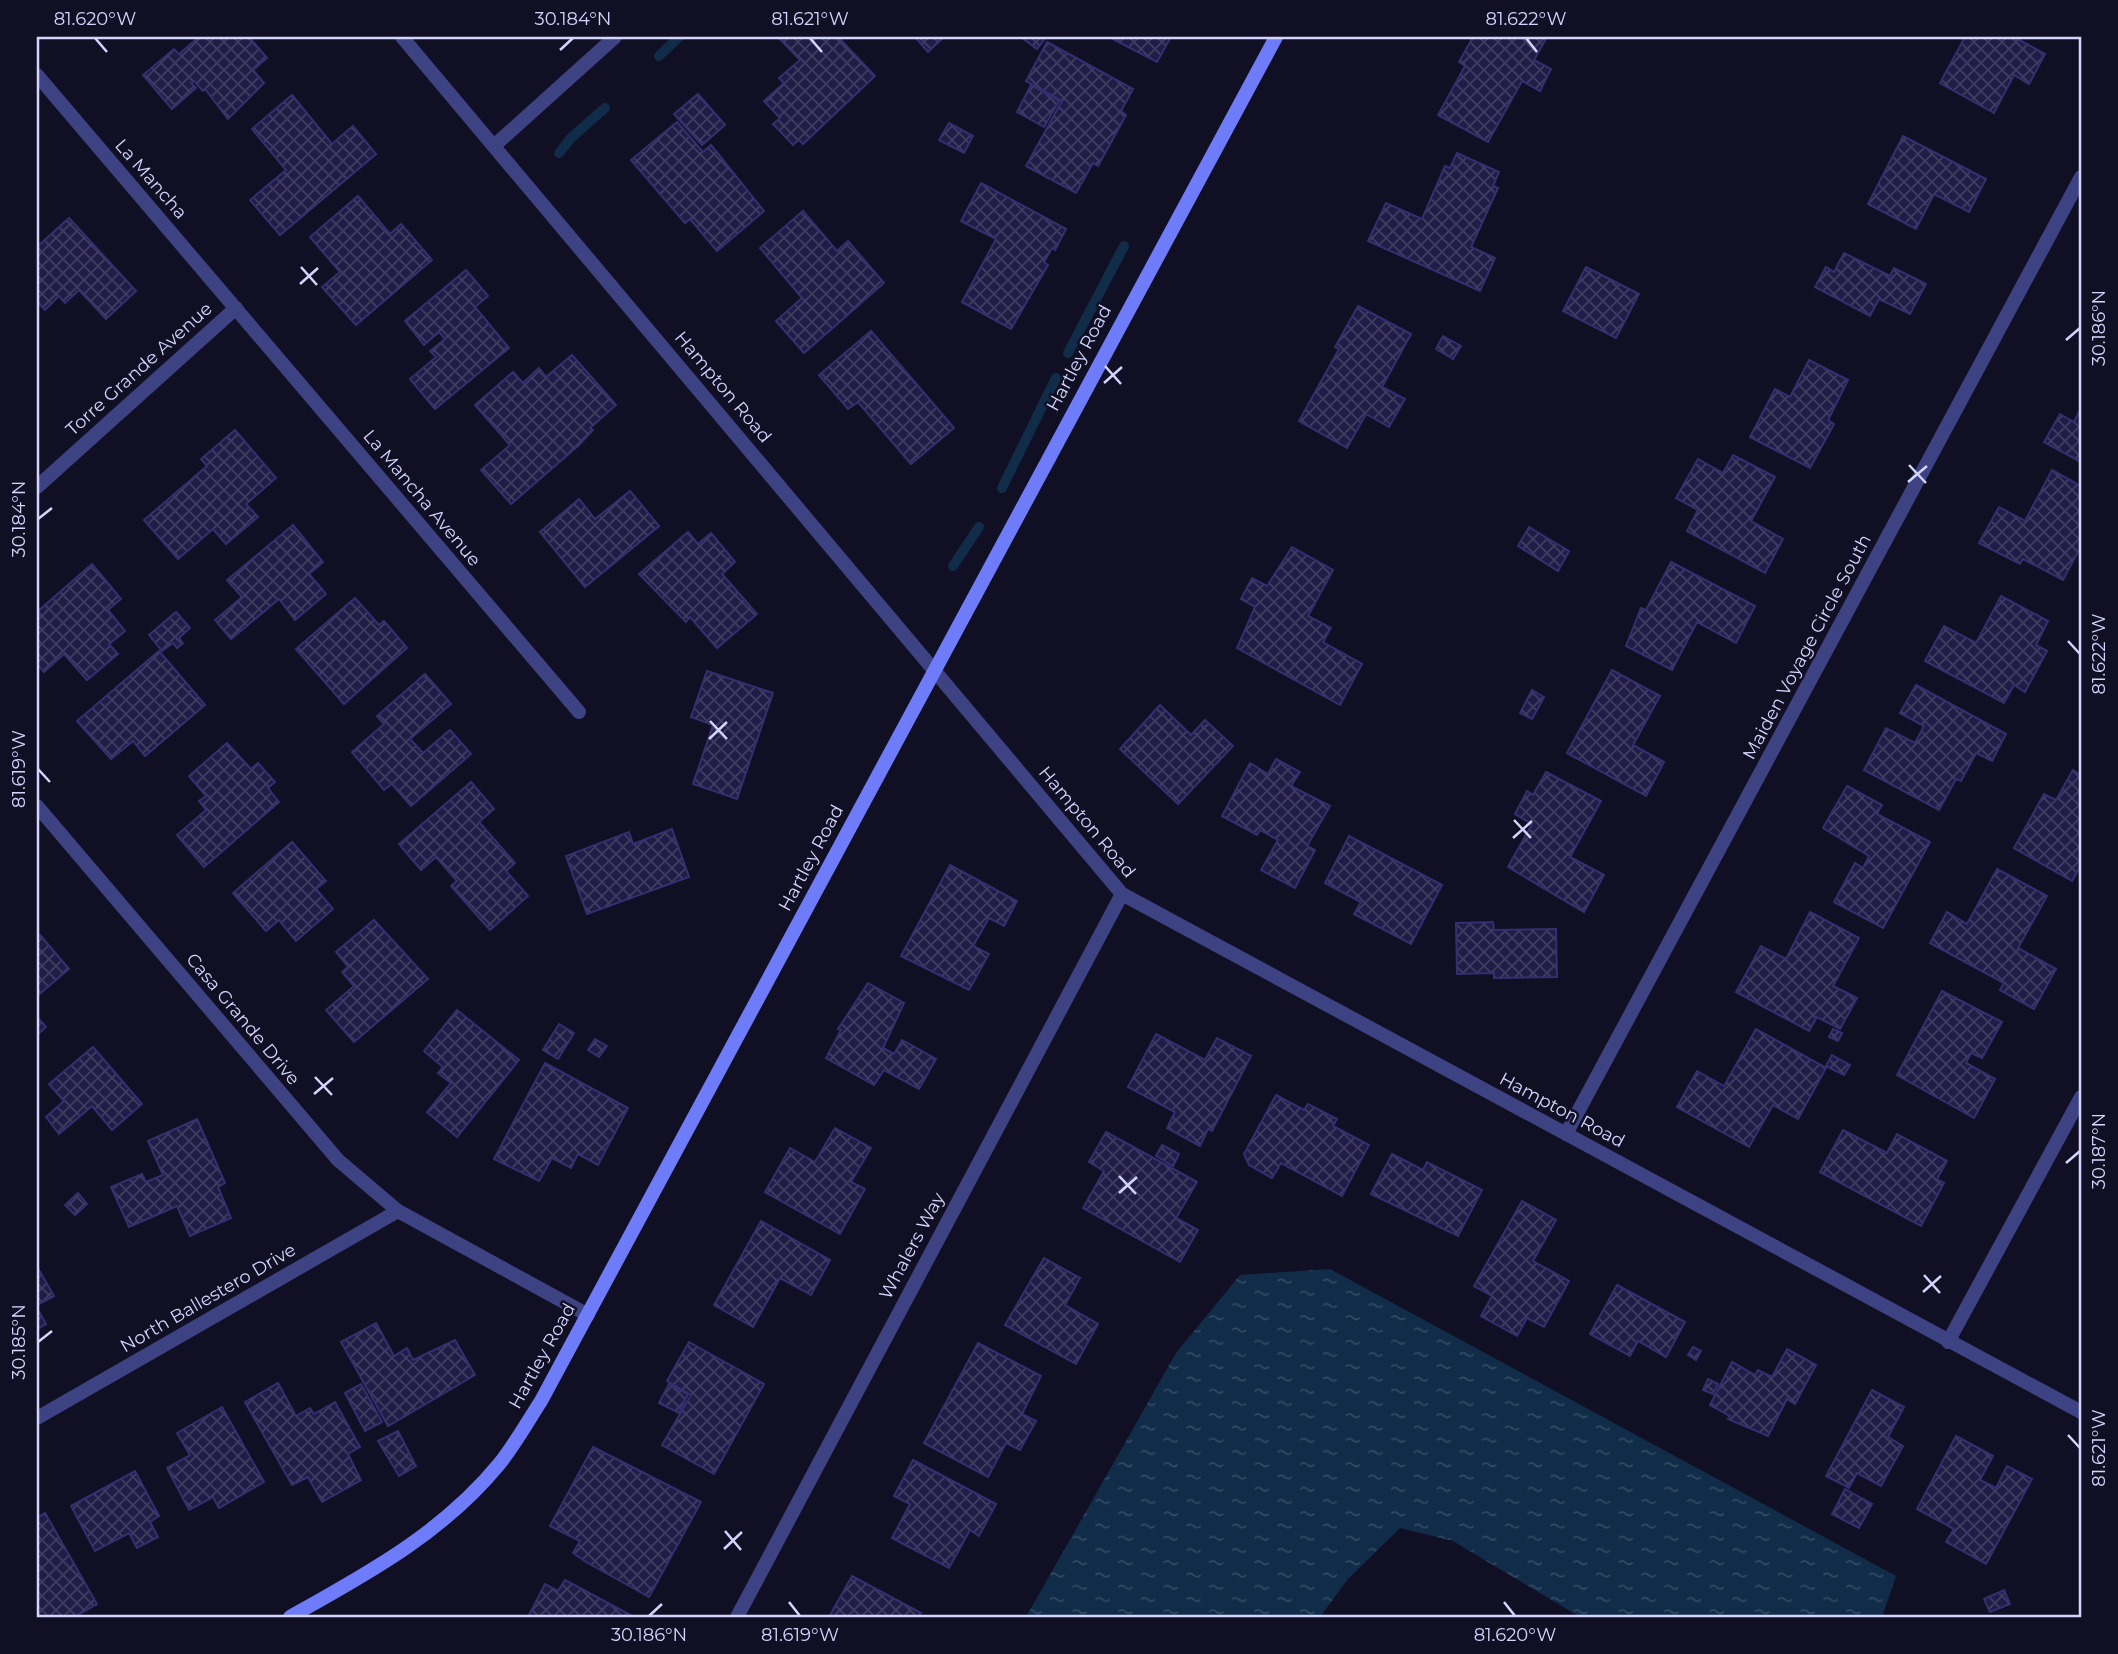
<svg xmlns="http://www.w3.org/2000/svg" width="2118" height="1654" viewBox="0 0 2118 1654" font-family="Montserrat,sans-serif">
  <defs>
    <pattern id="water-ripples" width="26" height="14" patternUnits="userSpaceOnUse" patternTransform="scale(1.75)"><rect width="26" height="14" fill="#102c48"/><path d="M2 4q2-2 4 0t4 0M15 11q2-2 4 0t4 0" fill="none" stroke="#324a63"/></pattern>
    <pattern id="building-cross-hatch" width="8" height="8" patternUnits="userSpaceOnUse" patternTransform="scale(1.75)"><rect width="8" height="8" fill="#201c45"/><path d="M0 0l8 8M0 8l8-8" fill="none" stroke="#403c61"/></pattern>
  </defs>
  <rect width="100%" height="100%" fill="#110f24"/>
  <!-- water -->
  <path fill="url(#water-ripples)" d="M1330 1269 1896 1576 1882 1617H1580L1453 1541 1400 1528 1348 1579 1320 1617H1026L1176 1353 1240 1275Z"/>
  <g fill="none" stroke-linecap="round" stroke-linejoin="round">
    <!-- stream -->
    <g stroke="#102c48" stroke-width="10">
      <path d="M659 56 679 37"/>
      <path d="M559 153 571 138 605 108"/>
      <path d="M1068 353 1124 246"/>
      <path d="M1002 488 1056 378"/>
      <path d="M953 566 979 527"/>
    </g>
  </g>
  <!-- building -->
  <g fill="url(#building-cross-hatch)" stroke="#342f70" stroke-width="2">
    <path d="M199 37H249L267 58 253 70 264 83 228 119 205 89 203 91 194 81 191 83 196 88 172 109 143 75 174 49 179 54Z"/>
    <path d="M778 37H838L875 76 803 144 799 140 793 145 773 124 780 118 764 101 784 83 779 78 800 60Z"/>
    <path d="M915 37H944L928 52Z"/>
    <path d="M1021 37H1046L1037 49Z"/>
    <path d="M1109 37H1171L1157 62Z"/>
    <path d="M1473 37H1547L1534 60 1551 69 1540 91 1522 81 1488 142 1438 115 1465 66 1459 62Z"/>
    <path d="M1965 37H2014L2045 54 2029 84 2014 75 1994 113 1940 83Z"/>
    <path d="M1047 42 1133 89 1121 111 1126 115 1098 166 1093 163 1076 193 1026 166 1062 101 1026 81Z"/>
    <path d="M1031 85 1059 101 1044 127 1017 112Z"/>
    <path d="M698 94 725 125 702 145 674 114Z"/>
    <path d="M292 95 332 144 353 126 376 154 280 235 250 200 286 170 252 129Z"/>
    <path d="M677 122 703 152 711 145 764 211 717 251 690 219 685 223 631 160Z"/>
    <path d="M949 123 973 136 964 153 939 140Z"/>
    <path d="M1903 136 1986 179 1969 212 1934 194 1916 229 1868 204Z"/>
    <path d="M1457 153 1499 172 1493 186 1498 188 1471 247 1495 258 1480 291 1368 241 1386 203 1422 219 1445 166 1450 168Z"/>
    <path d="M981 183 1066 229 1055 250 1052 248 1044 262 1048 265 1011 329 962 302 996 239 961 221Z"/>
    <path d="M358 196 390 234 401 224 432 260 356 325 322 287 340 272 310 237Z"/>
    <path d="M803 211 837 251 848 241 884 283 804 353 776 321 802 298 760 248Z"/>
    <path d="M69 218 136 291 106 319 79 290 65 303 59 296 45 310 37 301V247Z"/>
    <path d="M1844 253 1890 276 1894 268 1926 284 1910 314 1879 299 1870 316 1815 287 1826 267 1834 272Z"/>
    <path d="M1586 267 1639 294 1616 338 1563 311Z"/>
    <path d="M466 270 488 296 475 307 509 348 435 409 410 379 436 357 430 351 445 339 439 332 424 345 405 321Z"/>
    <path d="M1358 306 1411 334 1382 387 1405 399 1389 427 1366 414 1347 448 1299 421 1339 349 1335 347Z"/>
    <path d="M871 331 954 428 911 464 858 402 848 409 819 375Z"/>
    <path d="M1443 336 1461 346 1453 359 1436 349Z"/>
    <path d="M572 355 616 405 590 428 593 430 579 445 511 504 481 470 510 445 475 405 513 372 523 383 539 368 546 377Z"/>
    <path d="M1809 360 1848 380 1828 420 1834 424 1810 468 1750 437 1775 389 1790 397Z"/>
    <path d="M2081 408V462L2044 442 2060 414 2074 422Z"/>
    <path d="M235 430 276 478 246 504 258 517 226 544 213 529 178 559 144 520 207 466 201 459Z"/>
    <path d="M1733 455 1775 477 1751 521 1783 539 1765 573 1687 531 1698 510 1676 498 1698 459 1723 473Z"/>
    <path d="M2052 470 2081 486V546L2063 580 2023 559 2020 564 1979 543 1999 507 2025 521Z"/>
    <path d="M630 491 659 526 585 587 540 532 579 499 595 519Z"/>
    <path d="M293 525 323 562 309 574 326 594 295 620 279 599 231 639 215 620 242 597 227 580Z"/>
    <path d="M1529 527 1569 551 1558 571 1518 546Z"/>
    <path d="M688 532 698 544 711 533 735 562 722 574 757 614 717 648 690 617 686 622 639 574Z"/>
    <path d="M1292 547 1333 570 1308 616 1331 628 1323 642 1362 664 1340 705 1237 648 1255 607 1241 599 1252 578 1267 586Z"/>
    <path d="M1671 562 1755 606 1736 643 1697 622 1672 670 1626 646 1641 608 1646 610Z"/>
    <path d="M92 564 121 599 108 610 125 631 109 644 118 654 87 680 64 654 44 672 37 664V612Z"/>
    <path d="M2001 596 2048 621 2036 645 2047 651 2025 692 2014 685 2004 703 1925 661 1944 626 1976 643Z"/>
    <path d="M355 598 379 625 384 621 407 648 344 704 296 649Z"/>
    <path d="M176 612 190 628 179 638 183 643 177 648 173 643 162 651 149 635Z"/>
    <path d="M159 651 205 705 145 756 133 741 111 759 77 721Z"/>
    <path d="M1612 670 1660 696 1633 745 1664 762 1646 796 1567 753Z"/>
    <path d="M707 671 773 693 737 799 693 784 713 725 691 717Z"/>
    <path d="M425 674 451 704 410 739 423 753 450 730 471 754 411 806 392 784 384 790 352 752 384 724 377 716Z"/>
    <path d="M1916 685 2006 734 1992 761 1976 753 1961 781 1956 779 1939 810 1864 770 1886 728 1915 743 1924 726 1900 713Z"/>
    <path d="M1532 690 1544 697 1532 719 1520 713Z"/>
    <path d="M1160 705 1191 735 1205 720 1233 746 1178 804 1120 749Z"/>
    <path d="M227 743 251 769 258 763 275 782 268 788 279 802 204 867 177 835 206 810 199 801 206 796 189 776Z"/>
    <path d="M1276 759 1300 772 1291 786 1330 806 1307 846 1315 850 1295 888 1261 870 1278 840 1260 830 1257 835 1222 816 1250 763 1268 774Z"/>
    <path d="M2073 770 2081 775V865L2072 881 2014 848 2044 794 2056 800Z"/>
    <path d="M1546 772 1601 801 1570 857 1604 875 1584 912 1508 867 1532 824 1515 814 1527 791 1533 795Z"/>
    <path d="M471 782 494 809 479 822 515 863 506 871 528 896 490 930 451 886 457 881 436 857 421 870 399 844Z"/>
    <path d="M1847 786 1882 805 1877 814 1930 842 1883 928 1834 902 1855 863 1863 868 1869 856 1823 828Z"/>
    <path d="M672 829 689 877 587 914 566 856 629 832 633 844Z"/>
    <path d="M1349 836 1442 885 1411 944 1354 914 1361 902 1325 883Z"/>
    <path d="M292 842 326 881 316 889 333 909 296 941 279 920 266 931 233 893Z"/>
    <path d="M950 865 1017 901 1004 926 989 918 973 946 989 954 969 990 901 956Z"/>
    <path d="M1997 869 2047 896 2018 948 2056 969 2034 1009 2000 990 2004 983 1930 943 1947 912 1967 924Z"/>
    <path d="M1810 912 1859 938 1833 986 1857 998 1840 1029 1817 1017 1809 1031 1736 992 1761 946 1786 959Z"/>
    <path d="M374 920 428 979 354 1042 326 1010 354 986 342 972 348 967 336 952Z"/>
    <path d="M1493 922 1494 930 1556 929 1557 977 1494 978V973L1457 974 1456 923Z"/>
    <path d="M40 935 69 969 37 996V938Z"/>
    <path d="M868 983 904 1003 883 1048 894 1054 902 1040 936 1059 919 1089 884 1070 874 1085 826 1058 841 1030 838 1029Z"/>
    <path d="M1942 991 2002 1022 1982 1058 1971 1053 1966 1063 1995 1079 1974 1118 1897 1075Z"/>
    <path d="M457 1010 519 1060 457 1137 427 1112 451 1083 438 1073 443 1067 424 1051Z"/>
    <path d="M37 1017 46 1027 37 1035Z"/>
    <path d="M559 1024 574 1033 558 1059 543 1050Z"/>
    <path d="M1756 1029 1826 1068 1798 1119 1773 1105 1749 1147 1677 1107 1697 1071 1724 1086Z"/>
    <path d="M1833 1029 1842 1033 1838 1041 1829 1037Z"/>
    <path d="M1156 1034 1205 1060 1217 1038 1251 1056 1212 1131 1208 1129 1200 1146 1167 1128 1175 1112 1128 1087Z"/>
    <path d="M595 1039 607 1046 599 1057 588 1050Z"/>
    <path d="M93 1047 142 1104 112 1130 92 1106 59 1134 46 1117 64 1101 49 1084Z"/>
    <path d="M1832 1055 1850 1065 1844 1075 1826 1066Z"/>
    <path d="M545 1063 628 1108 598 1165 578 1154 571 1168 552 1158 539 1181 494 1159Z"/>
    <path d="M1276 1095 1304 1110 1308 1104 1337 1119 1333 1126 1369 1145 1342 1196 1281 1163 1272 1178 1249 1165 1244 1154Z"/>
    <path d="M197 1119 225 1183 218 1187 231 1218 190 1236 177 1206 129 1227 111 1187 142 1174 146 1182 163 1175 148 1141Z"/>
    <path d="M835 1128 871 1148 851 1182 865 1189 840 1234 765 1192 790 1148 815 1162Z"/>
    <path d="M1843 1130 1887 1153 1897 1134 1947 1161 1937 1179 1944 1183 1921 1226 1820 1172Z"/>
    <path d="M1106 1132 1197 1182 1176 1218 1198 1230 1180 1262 1083 1208 1104 1171 1089 1162Z"/>
    <path d="M1162 1145 1179 1154 1173 1166 1156 1156Z"/>
    <path d="M1392 1154 1423 1170 1427 1162 1482 1190 1458 1236 1371 1194Z"/>
    <path d="M78 1193 87 1204 75 1215 65 1205Z"/>
    <path d="M1522 1201 1556 1220 1533 1261 1569 1281 1544 1327 1527 1318 1517 1336 1481 1316 1492 1296 1474 1286Z"/>
    <path d="M761 1221 830 1260 811 1295 780 1278 753 1327 714 1305Z"/>
    <path d="M1044 1258 1080 1278 1065 1305 1098 1324 1076 1364 1005 1325Z"/>
    <path d="M39 1270 54 1296 37 1305V1271Z"/>
    <path d="M1617 1285 1685 1322 1666 1357 1638 1341 1630 1356 1590 1334Z"/>
    <path d="M37 1308 46 1324 37 1329Z"/>
    <path d="M376 1323 394 1356 407 1348 413 1360 455 1340 475 1375 388 1426 341 1342Z"/>
    <path d="M689 1342 764 1384 714 1474 662 1445 691 1395 667 1381Z"/>
    <path d="M978 1343 1041 1376 1022 1414 1036 1421 1020 1450 1006 1443 988 1477 924 1443Z"/>
    <path d="M1693 1347 1701 1351 1696 1360 1688 1355Z"/>
    <path d="M1787 1349 1816 1365 1795 1404 1787 1399 1768 1436 1728 1419 1730 1416 1710 1405 1732 1362 1755 1375 1758 1370 1772 1377Z"/>
    <path d="M1708 1379 1718 1384 1713 1394 1703 1390Z"/>
    <path d="M278 1383 296 1416 310 1408 314 1414 335 1402 360 1447 348 1454 361 1480 322 1502 308 1477 292 1485 245 1402Z"/>
    <path d="M361 1384 382 1422 365 1431 345 1393Z"/>
    <path d="M669 1384 688 1394 679 1413 659 1403Z"/>
    <path d="M1872 1390 1904 1407 1888 1437 1903 1446 1881 1486 1857 1473 1849 1488 1826 1476Z"/>
    <path d="M222 1407 264 1482 219 1508 213 1497 189 1510 167 1468 190 1455 177 1433Z"/>
    <path d="M398 1431 416 1466 399 1476 378 1441Z"/>
    <path d="M1956 1436 1993 1456 1980 1480 1996 1488 2007 1466 2032 1479 1986 1564 1946 1542 1954 1529 1917 1509Z"/>
    <path d="M593 1447 701 1502 649 1597 586 1562 573 1553 580 1541 550 1526Z"/>
    <path d="M913 1460 996 1504 979 1536 970 1530 949 1568 892 1538 910 1504 894 1496Z"/>
    <path d="M135 1471 159 1516 150 1522 158 1537 137 1548 129 1533 95 1551 71 1506Z"/>
    <path d="M1845 1489 1872 1504 1859 1528 1832 1514Z"/>
    <path d="M45 1513 97 1604 74 1617H37V1518Z"/>
    <path d="M852 1576 921 1613 919 1617H829Z"/>
    <path d="M565 1580 634 1617H528L545 1584 558 1591Z"/>
    <path d="M2004 1590 2010 1604 1990 1612 1984 1599Z"/>
  </g>
  <g fill="none" stroke-linecap="round" stroke-linejoin="round">
    <!-- street -->
    <g stroke="#3c4282" stroke-width="14">
      <path d="M402 37 1122 894 2081 1412"/>
      <path d="M37 75 579 712"/>
      <path d="M495 145 615 37"/>
      <path d="M37 487 236 308"/>
      <path d="M37 806 338 1160 398 1211 588 1315"/>
      <path d="M1566 1134 2081 177"/>
      <path d="M1948 1342 2081 1097"/>
      <path d="M37 1418 398 1211"/>
      <path d="M737 1617 1122 894"/>
    </g>
    <!-- secondary -->
    <path stroke="#6f7cfa" stroke-width="14" d="M290 1617C367 1574 443 1533 500 1463 515 1444 528 1421 541 1401L1276 37"/>
  </g>
  <!-- ticks -->
  <path fill="none" stroke="#d4d5fe" stroke-width="2.5" d="M95 38 107 52M810 38 822 52M1526 38 1537 52M560 50 573 38M301 267 317 285M300 284 318 268M2066 340 2080 328M1105 366 1121 384M1104 383 1122 367M1909 465 1926 483M1908 482 1927 466M38 519 52 508M2068 641 2080 654M710 721 727 739M709 739 727 722M38 769 50 782M1514 820 1531 838M1513 838 1532 821M315 1077 332 1095M314 1094 333 1078M2066 1163 2080 1151M1119 1176 1136 1194M1119 1193 1137 1177M1924 1275 1940 1293M1923 1292 1941 1276M38 1342 52 1331M2068 1435 2080 1448M725 1531 741 1550M724 1549 742 1532M789 1602 800 1616M1504 1602 1515 1616M649 1616 662 1604"/>
  <g text-anchor="middle" stroke-width="5" stroke-linejoin="round" paint-order="stroke">
    <!-- street labels -->
    <g font-size="18" fill="#d4d5fe" stroke="#110f24">
      <text transform="translate(151 179) rotate(49)" y="6">La Mancha</text>
      <text transform="translate(1079 358) rotate(-62)" y="6">Hartley Road</text>
      <text transform="translate(139 369) rotate(-42)" y="6">Torre Grande Avenue</text>
      <text transform="translate(723 387) rotate(50)" y="6">Hampton Road</text>
      <text transform="translate(422 498) rotate(50)" y="6">La Mancha Avenue</text>
      <text transform="translate(1807 647) rotate(-62)" y="6">Maiden Voyage Circle South</text>
      <text transform="translate(1087 822) rotate(50)" y="6">Hampton Road</text>
      <text transform="translate(811 858) rotate(-62)" y="6">Hartley Road</text>
      <text transform="translate(243 1019) rotate(50)" y="6">Casa Grande Drive</text>
      <text transform="translate(1562 1110) rotate(28)" y="6">Hampton Road</text>
      <text transform="translate(912 1246) rotate(-62)" y="6">Whalers Way</text>
      <text transform="translate(208 1298) rotate(-30)" y="6">North Ballestero Drive</text>
      <text transform="translate(542 1356) rotate(-61)" y="6">Hartley Road</text>
    </g>
  </g>
  <!-- border -->
  <rect width="2118" height="1654" fill="none" stroke="#110f24" stroke-width="77"/>
  <rect x="38" y="38" width="2042" height="1578" fill="none" stroke="#d4d5fe" stroke-width="2.5"/>
  <g font-size="18" text-anchor="middle" fill="#d4d5fe">
    <text x="95" y="25">81.620°W</text>
    <text x="573" y="25">30.184°N</text>
    <text x="810" y="25">81.621°W</text>
    <text x="1526" y="25">81.622°W</text>
    <text transform="translate(2099 328) rotate(-90)" y="6">30.186°N</text>
    <text transform="translate(19 519) rotate(-90)" y="6">30.184°N</text>
    <text transform="translate(2099 654) rotate(-90)" y="6">81.622°W</text>
    <text transform="translate(19 769) rotate(-90)" y="6">81.619°W</text>
    <text transform="translate(2099 1151) rotate(-90)" y="6">30.187°N</text>
    <text transform="translate(19 1342) rotate(-90)" y="6">30.185°N</text>
    <text transform="translate(2099 1448) rotate(-90)" y="6">81.621°W</text>
    <text x="649" y="1641">30.186°N</text>
    <text x="800" y="1641">81.619°W</text>
    <text x="1515" y="1641">81.620°W</text>
  </g>
</svg>
